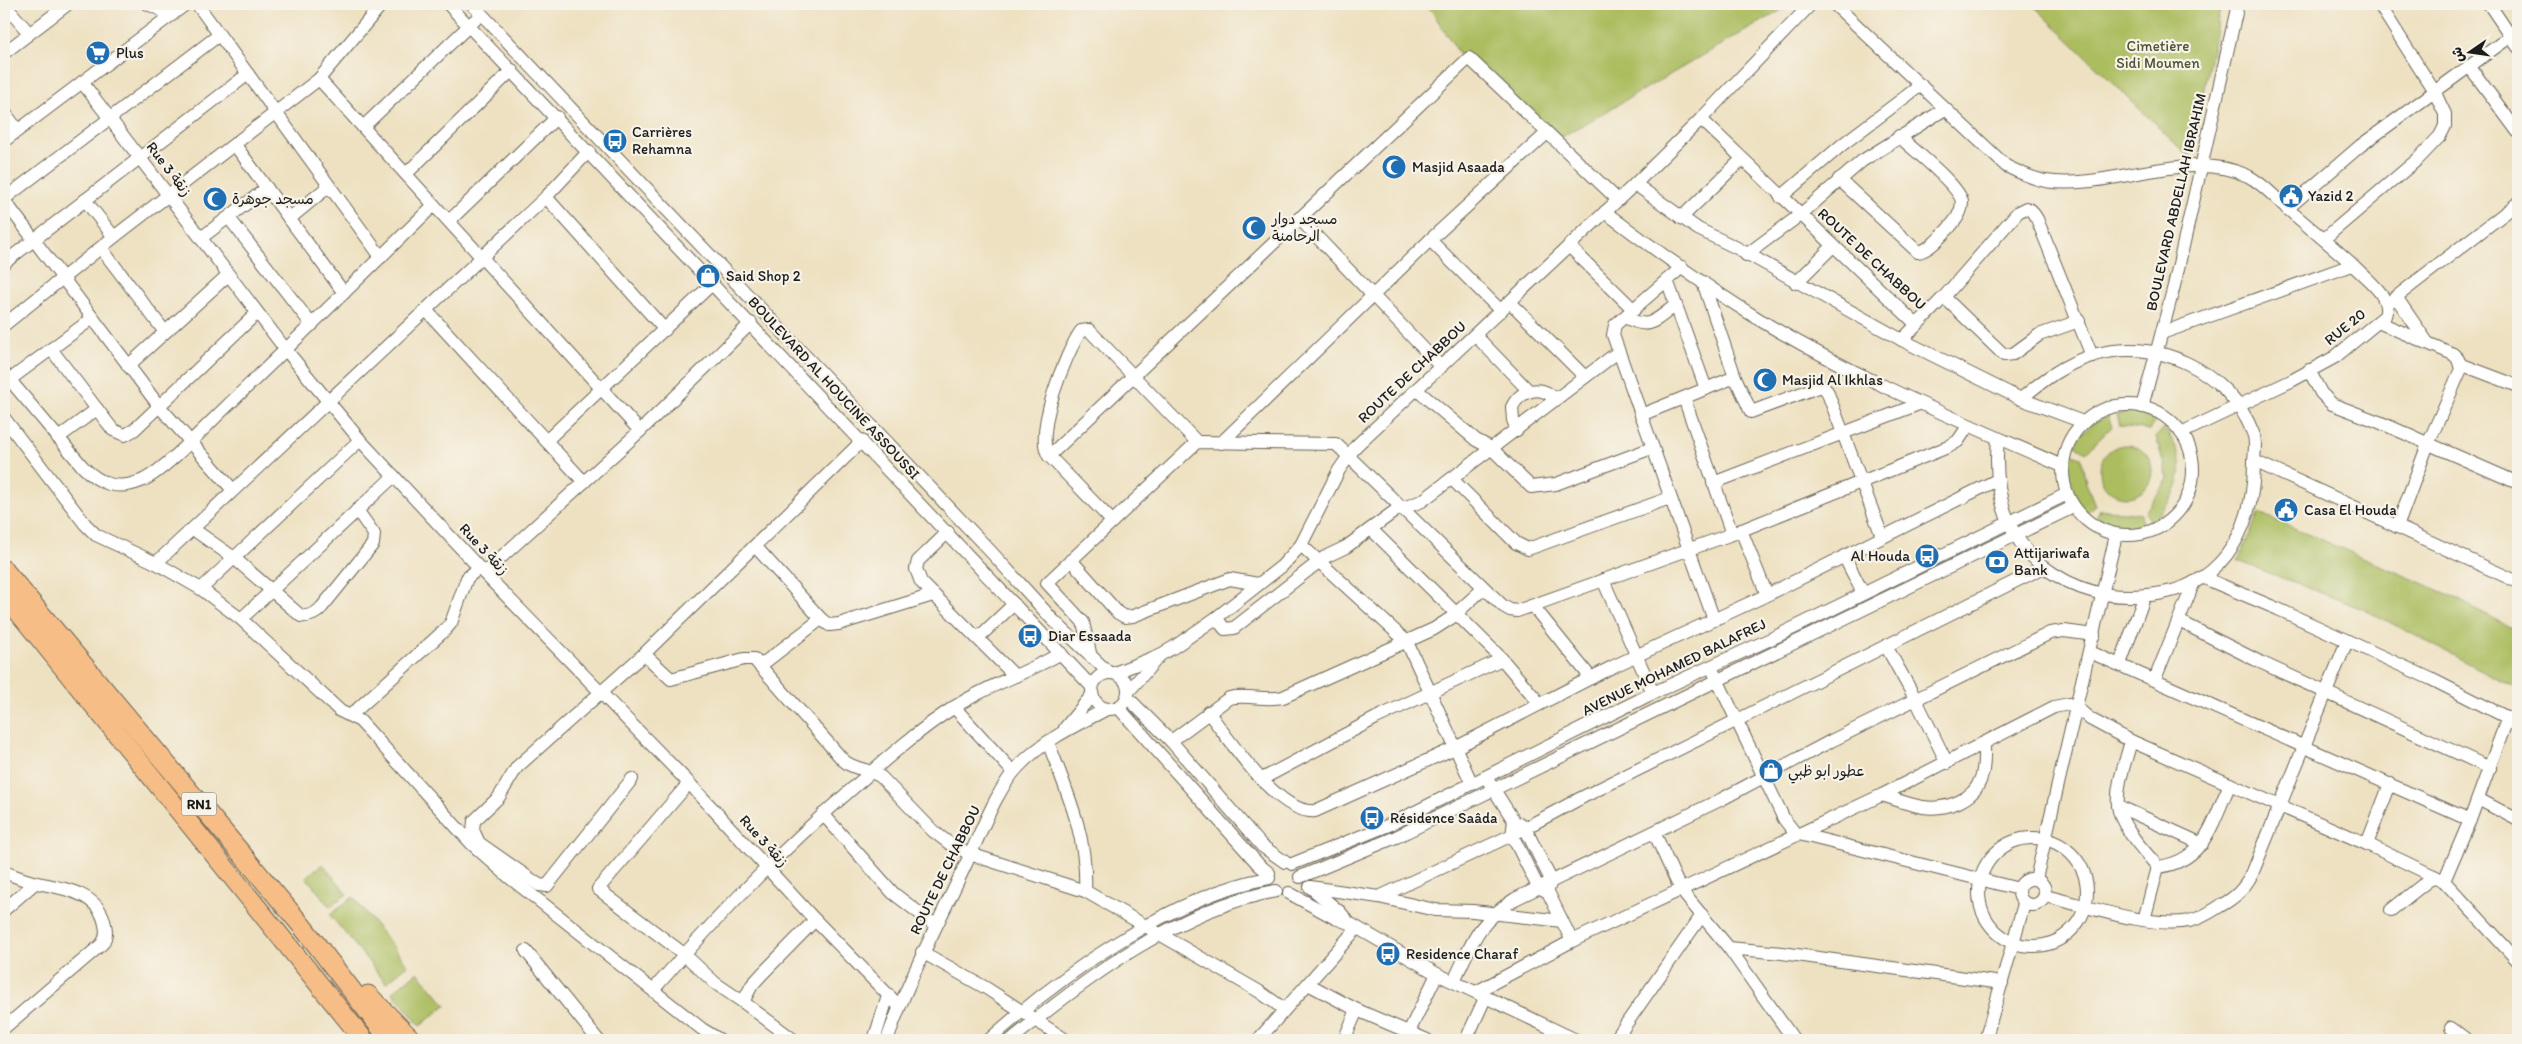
<svg xmlns="http://www.w3.org/2000/svg" width="2522" height="1044" viewBox="0 0 2522 1044" font-family="Itim,'Playpen Sans Arabic',sans-serif">
  <rect width="100%" height="100%" fill="#f7f3e8"/>
  <filter id="ink" filterUnits="userSpaceOnUse"><feTurbulence type="fractalNoise" baseFrequency=".02" numOctaves="2"/><feDisplacementMap in="SourceGraphic" scale="10" xChannelSelector="R" yChannelSelector="G"/><feConvolveMatrix kernelMatrix="1 2 1 2 8 2 1 2 1" color-interpolation-filters="sRGB"/></filter>
  <filter id="wash" filterUnits="userSpaceOnUse"><feTurbulence type="fractalNoise" baseFrequency=".0096" numOctaves="4" result="noise"/><feDisplacementMap in="SourceGraphic" scale="20" xChannelSelector="R" yChannelSelector="G"/><feGaussianBlur stdDeviation="1.12" result="paint"/><feColorMatrix in="noise" values="0 0 0 0 0 0 0 0 0 0 0 0 0 0 0 0 0 1.4 0 .05"/><feComposite in="paint" operator="in"/></filter>
  <g filter="url(#wash)">
    <rect width="100%" height="100%" fill="#eee1c1"/>
    <!-- green -->
    <g fill="#acbd60" stroke="#646c3e">
      <path d="M1425 4H1792L1553 142 1460 55 1433 13Z"/>
      <path d="M2032 4H2221L2190 158Z"/>
      <path d="M2138 409 2157 419 2149 430 2120 426 2117 414Z"/>
      <path d="M2108 416 2112 427 2086 452 2075 445C2082 430 2093 422 2108 416Z"/>
      <path d="M2165 427C2169 436 2177 446 2179 456 2185 484 2170 504 2151 522L2145 512 2168 479 2156 437Z"/>
      <circle cx="2126" cy="471" r="26"/>
      <path d="M2070 453 2081 457 2086 483 2095 505 2085 513C2067 496 2063 478 2070 453Z"/>
      <path d="M2100 509 2141 514 2142 527C2121 530 2112 537 2095 520Z"/>
      <path d="M2259 513 2450 595 2518 632V689L2368 611 2238 561Z"/>
      <path d="M323 864 347 894 330 907 306 877Z"/>
      <path d="M353 897 408 965 386 983 330 915Z"/>
      <path d="M418 972 446 1005 420 1026 392 992Z"/>
    </g>
  </g>
  <g filter="url(#ink)">
    <g fill="none" stroke-linecap="round" stroke-linejoin="round">
      <defs>
        <g id="minor">
          <path d="M4 4 29 33"/>
          <path d="M148 4 172 15"/>
          <path d="M197 4 381 257"/>
          <path d="M448 4 1092 687"/>
          <path d="M472 4 993 554 1053 620 1108 672"/>
          <path d="M1834 4 2006 166C2018 172 2031 178 2045 181 2110 191 2186 147 2248 176 2264 184 2276 199 2289 210 2311 229 2334 247 2355 267 2367 280 2392 296 2385 316L2335 357 2291 381 2181 433"/>
          <path d="M2489 4 2518 47"/>
          <path d="M4 53 68 4"/>
          <path d="M2469 66 2518 132"/>
          <path d="M319 79 640 431"/>
          <path d="M82 82 286 350 360 440 484 573 689 783 815 920 899 1006"/>
          <path d="M4 112 18 130"/>
          <path d="M1701 119 1917 325"/>
          <path d="M363 127 475 20"/>
          <path d="M4 141 186 4"/>
          <path d="M235 145 344 293"/>
          <path d="M406 174 512 70"/>
          <path d="M1839 179 1918 252C1930 250 1940 237 1948 229 1955 221 1962 213 1962 202 1960 186 1912 149 1899 136"/>
          <path d="M1635 184 1698 229 1737 248 1902 340 2021 399"/>
          <path d="M546 197 665 330"/>
          <path d="M1781 197 1843 144 1921 85"/>
          <path d="M4 199 219 35"/>
          <path d="M4 200 159 406 233 490"/>
          <path d="M85 200 114 237"/>
          <path d="M2287 209 2360 146 2511 36"/>
          <path d="M1605 212C1655 250 1707 287 1760 320 1856 378 1960 421 2062 466"/>
          <path d="M229 218 312 325"/>
          <path d="M1299 218 1441 367"/>
          <path d="M1681 218 1742 159"/>
          <path d="M289 219 329 186"/>
          <path d="M449 221 557 117"/>
          <path d="M201 238 267 188"/>
          <path d="M2324 239 2418 159 2440 136 2445 126V114L2434 91 2379 4"/>
          <path d="M1430 240 1501 311"/>
          <path d="M1569 246 1634 310"/>
          <path d="M101 248 165 332"/>
          <path d="M1746 255 1800 215 1862 161 1945 109"/>
          <path d="M4 263 248 74"/>
          <path d="M1682 267 1615 325 1613 335 1714 620"/>
          <path d="M1667 280 1706 389"/>
          <path d="M1703 282 1735 377 1751 412 1818 387H1823L1827 391 1882 536"/>
          <path d="M1796 283 1833 246"/>
          <path d="M1944 297 2004 355 2013 354 2039 335 2079 321"/>
          <path d="M2396 297 2427 342"/>
          <path d="M1510 302 1585 377"/>
          <path d="M2387 304 2518 203"/>
          <path d="M426 310 584 482"/>
          <path d="M1625 317C1650 331 1655 320 1676 305"/>
          <path d="M2378 322 2453 354 2458 359 2461 369 2428 444 2397 527"/>
          <path d="M4 325 114 237 319 79 382 4"/>
          <path d="M2162 333 2352 265"/>
          <path d="M1475 335 1529 391"/>
          <path d="M1902 340 1944 297 2018 212 2026 208 2031 210 2037 219 2092 356"/>
          <path d="M51 349 113 430 125 435 134 430 257 313"/>
          <path d="M2460 364 2518 386"/>
          <path d="M128 366 228 275"/>
          <path d="M2309 370 2321 393 2332 404 2379 422 2518 483"/>
          <path d="M4 373 83 467C100 484 117 491 141 481 163 472 205 427 224 409 294 342 364 273 434 205"/>
          <path d="M4 384 93 318"/>
          <path d="M1417 390 1476 440 1491 448 1531 487 1556 484 1652 448"/>
          <path d="M1684 398 1732 534"/>
          <circle cx="2128" cy="470" r="65"/>
          <path d="M2142 407 2174 286 2238 4"/>
          <path d="M1641 415 1735 377"/>
          <path d="M4 418 85 524 96 535 156 563 201 589 241 619 340 711 360 721 471 843 509 877 702 1029 720 1040"/>
          <path d="M1517 430 1513 420 1512 407C1521 389 1542 384 1556 400"/>
          <path d="M58 438 97 409"/>
          <path d="M1998 439C1993 492 2006 544 2054 574 2088 596 2123 600 2163 593 2227 581 2254 524 2254 463 2254 453 2257 442 2253 433 2229 370 2154 335 2091 356 2063 365 2043 380 2021 399L2083 422"/>
          <path d="M546 441 713 283"/>
          <path d="M1221 443 1430 240 1547 133"/>
          <path d="M1049 456 1469 58 1618 200"/>
          <path d="M2254 461 2518 582"/>
          <path d="M1452 479 1516 543 1528 549 1670 498"/>
          <path d="M1713 483 1919 404"/>
          <path d="M1112 521 1049 456C1033 435 1066 352 1081 331L1089 330 1197 442"/>
          <path d="M193 529 234 558 301 616C310 617 316 614 322 607L373 544 374 534 357 510"/>
          <path d="M1371 529 1502 659 1540 704"/>
          <path d="M1741 530 1767 595"/>
          <path d="M948 532 918 561 916 569 921 582 1015 676"/>
          <path d="M1301 545 1407 642 1472 784"/>
          <path d="M755 546 821 619 829 625 839 624 933 595"/>
          <path d="M1844 556 1863 593"/>
          <path d="M1071 560 1118 613 1125 617 1133 616 1230 579 1258 584"/>
          <path d="M156 563 546 197 589 151"/>
          <path d="M484 573 640 431 751 323"/>
          <path d="M2204 578 2278 609 2431 679 2518 723"/>
          <path d="M1603 580 1653 693"/>
          <path d="M201 589 360 440"/>
          <path d="M1533 606 1591 678"/>
          <path d="M1216 618 1225 629 1234 628 1325 557 1346 547 1395 511 1422 501 1618 352"/>
          <path d="M241 619 394 476"/>
          <path d="M2179 621 2260 662 2490 768"/>
          <path d="M978 638 1014 604"/>
          <path d="M1886 646 1916 700 1947 763"/>
          <path d="M2090 652 2470 820"/>
          <path d="M644 654 671 679 744 659H754L843 760C855 771 869 768 881 777L933 831 950 844 970 854 1085 891 1260 992 1284 1009"/>
          <path d="M1091 657 1083 622 1047 583 1197 442 1336 444 1503 606 1510 610 1517 611 1732 534 1948 447 1958 441 1968 426"/>
          <path d="M2120 664 2145 595"/>
          <path d="M760 666 821 619"/>
          <circle cx="1110" cy="691" r="18"/>
          <path d="M1114 673 1160 655 1174 647 1216 618 1282 566 1301 545 1339 470 1356 446 1635 184 1701 119 1811 4"/>
          <path d="M1714 673 1784 819 1795 833 2019 889"/>
          <path d="M2155 679 2194 582"/>
          <path d="M1128 692 1160 655"/>
          <path d="M1127 697 1171 741 1262 846 1285 862"/>
          <path d="M954 707 1013 772"/>
          <path d="M1118 707 1259 865 1269 873"/>
          <path d="M1208 712C1229 739 1278 815 1315 811L1455 748 1612 667 1767 595 1997 480"/>
          <path d="M351 715 446 629 451 623 467 578 479 568"/>
          <path d="M1065 728 1092 695"/>
          <path d="M1171 741 1229 698C1247 694 1265 701 1283 697L1434 629 1451 618 1484 588"/>
          <path d="M2131 741C2126 761 2116 785 2118 805 2119 825 2145 852 2158 867 2206 861 2212 822 2230 784"/>
          <path d="M1048 742C1067 792 1088 837 1085 891"/>
          <path d="M632 779 547 886 539 885 479 843 473 830 474 821 499 797 517 767 644 654 862 441"/>
          <path d="M1262 779 1376 718 1502 659"/>
          <path d="M1489 782 1514 821 1525 828 1551 880 1549 887"/>
          <path d="M689 783 598 889 684 954 715 983 743 1002 794 1040"/>
          <path d="M1882 795C1895 799 1909 805 1923 807 1945 810 1974 801 1981 778 1985 768 1984 754 1984 743"/>
          <path d="M2478 799 2518 820"/>
          <path d="M2118 806 2202 844"/>
          <path d="M823 814 893 893 935 925"/>
          <path d="M1514 821 1512 835 1538 887 1548 892 1572 941"/>
          <path d="M1654 832 1676 880 1685 895 1729 948 1794 1040"/>
          <circle cx="2033" cy="892" r="54"/>
          <path d="M2367 844 2390 784"/>
          <path d="M1292 864 1389 825 1653 693 1777 636 2067 494"/>
          <path d="M4 872C15 876 26 881 37 883 63 888 100 893 105 925 107 932 106 938 102 944L4 1028"/>
          <path d="M1300 877 1396 837 2073 507"/>
          <circle cx="2032" cy="892" r="13"/>
          <path d="M2036 879 2116 535"/>
          <path d="M2444 881 2470 820 2508 717"/>
          <path d="M1310 887 1379 897 1435 910 1473 911 1562 921"/>
          <path d="M1310 887 1340 912 1349 923"/>
          <path d="M1289 893 1335 918 1349 923 1437 974 1576 1040"/>
          <path d="M2045 896C2084 905 2151 929 2189 921 2200 919 2211 912 2220 906 2235 898 2244 889 2252 874L2347 641"/>
          <path d="M1379 897 1512 835 1581 798 2044 567"/>
          <path d="M4 910 35 883"/>
          <path d="M2391 910 2434 876"/>
          <path d="M2144 920 2158 867"/>
          <path d="M1729 948 1782 953 2002 983"/>
          <path d="M526 951 598 1040"/>
          <path d="M922 952 986 988 1066 1040"/>
          <path d="M1454 981C1473 941 1476 924 1515 899L1722 799 1831 741 2050 633 2064 631 2094 635"/>
          <path d="M1308 984 1357 1010 1427 1040"/>
          <path d="M654 989C717 916 779 852 853 788 885 760 917 731 953 708 987 685 1026 674 1061 653"/>
          <path d="M1476 992 1572 941 1882 795 2054 707 2069 704 2076 707 2090 719 2131 741 2367 844 2444 881 2518 961"/>
          <path d="M743 1002 752 985 762 974 815 920"/>
          <path d="M2451 1028 2467 1040"/>
          <path d="M1987 1034 2024 904"/>
          <path d="M874 1040 888 996"/>
          <path d="M887 1040C910 975 942 916 971 853 983 827 998 788 1018 767 1042 741 1076 725 1107 709"/>
          <path d="M989 1040C1060 976 1172 895 1269 878"/>
          <path d="M1011 1040C1086 978 1179 908 1276 891"/>
          <path d="M1258 1040 1357 928"/>
          <path d="M1344 1040 1357 1010"/>
          <path d="M1405 1040 1437 974"/>
          <path d="M1466 1040 1486 996"/>
          <path d="M1615 1040 1702 915"/>
        </g>
        <g id="highway">
          <path d="M4 570 302 926 390 1040"/>
          <path d="M4 594 364 1040"/>
          <path d="M368 995 412 1040"/>
        </g>
      </defs>
      <!-- minor casing -->
      <use href="#minor" stroke="#666156" stroke-width="14"/>
      <!-- highway casing -->
      <use href="#highway" stroke="#666156" stroke-width="21"/>
      <!-- minor -->
      <use href="#minor" stroke="#fff" stroke-width="12"/>
      <!-- highway -->
      <use href="#highway" stroke="#f6be86" stroke-width="19"/>
    </g>
  </g>
  <!-- icons -->
  <defs>
    <symbol id="supermarket-disc" viewBox="-11 -11 22 22"><circle r="9.5" fill="#1f6fb2" stroke="#f7f3e8"/><path d="M-6-5.5h2.5l.6 2H6L4.5 2H-2.5L-4.4-4H-6ZM-1.5 3.2a1.3 1.3 0 1 0 .1 0ZM3 3.2a1.3 1.3 0 1 0 .1 0Z" fill="#fff"/></symbol>
    <symbol id="bus-disc" viewBox="-11 -11 22 22"><circle r="9.5" fill="#1f6fb2" stroke="#f7f3e8"/><path d="M-5-6H5V4H4V6H2V4H-2V6H-4V4H-5ZM-3.5-4V0h7V-4ZM-3.5 1.2v1.5H-2V1.2ZM2 1.2v1.5H3.5V1.2Z" fill="#fff"/></symbol>
    <symbol id="mosque-disc" viewBox="-11 -11 22 22"><circle r="9.5" fill="#1f6fb2" stroke="#f7f3e8"/><path d="M3.5-4.9A6 6 0 1 0 3.5 4.9A5 5 0 1 1 3.5-4.9Z" fill="#fff"/></symbol>
    <symbol id="civic-disc" viewBox="-11 -11 22 22"><circle r="9.5" fill="#1f6fb2" stroke="#f7f3e8"/><path d="M-.6-6.5H3V-4.5H.6V-3L4-1V1h2V6H-6V1h2V-1L-.6-3ZM-1.2 2.5V6h2.4V2.5Z" fill="#fff"/></symbol>
    <symbol id="shop-disc" viewBox="-11 -11 22 22"><circle r="9.5" fill="#1f6fb2" stroke="#f7f3e8"/><path d="M-5-2.5h2.3a2.7 3.5 0 0 1 5.4 0H5L5.5 6h-11ZM-1.5-2.5h3a1.5 2.3 0 0 0-3 0Z" fill="#fff"/></symbol>
    <symbol id="bank-disc" viewBox="-11 -11 22 22"><circle r="9.5" fill="#1f6fb2" stroke="#f7f3e8"/><path d="M-6-4H6V4H-6ZM0-2.3a2.3 2.3 0 1 0 0 4.6a2.3 2.3 0 1 0 0-4.6Z" fill="#fff"/></symbol>
  </defs>
  <g fill-rule="evenodd">
    <use href="#supermarket-disc" x="84" y="39" width="28" height="28"/>
    <use href="#bus-disc" x="601" y="127" width="28" height="28"/>
    <use href="#mosque-disc" x="1380" y="153" width="28" height="28"/>
    <use href="#civic-disc" x="2277" y="182" width="28" height="28"/>
    <use href="#mosque-disc" x="201" y="185" width="28" height="28"/>
    <use href="#mosque-disc" x="1240" y="214" width="28" height="28"/>
    <use href="#shop-disc" x="694" y="262" width="28" height="28"/>
    <use href="#mosque-disc" x="1751" y="366" width="28" height="28"/>
    <use href="#civic-disc" x="2272" y="496" width="28" height="28"/>
    <use href="#bus-disc" x="1913" y="542" width="28" height="28"/>
    <use href="#bank-disc" x="1983" y="548" width="28" height="28"/>
    <use href="#bus-disc" x="1016" y="622" width="28" height="28"/>
    <use href="#shop-disc" x="1757" y="757" width="28" height="28"/>
    <use href="#bus-disc" x="1358" y="804" width="28" height="28"/>
    <use href="#bus-disc" x="1374" y="940" width="28" height="28"/>
  </g>
  <g text-anchor="middle" stroke-width="4.5" stroke-linejoin="round" paint-order="stroke">
    <!-- shield labels -->
    <rect fill="#f7f3e8" stroke="#5e5c59" stroke-width="1" x="181.5" y="792.5" width="35" height="23" rx="4"/>
    <g font-size="14" font-weight="bold" fill="#1c1c1c">
      <text x="199" y="809">RN1</text>
    </g>
    <!-- park labels -->
    <g font-size="15" fill="#4e5434" stroke="#f7f3e8">
      <text x="2158" y="51">Cimetière<tspan x="2158" dy="17">Sidi Moumen</tspan></text>
    </g>
    <!-- poi labels -->
    <g font-size="15" fill="#1c1c1c" stroke="#f7f3e8" text-anchor="start">
      <text x="116" y="58">Plus</text>
      <text x="632" y="137">Carrières<tspan x="632" dy="17">Rehamna</tspan></text>
      <text x="1412" y="172">Masjid Asaada</text>
      <text x="2308" y="201">Yazid 2</text>
      <text x="232" y="204">مسجد جوهرة</text>
      <text x="1272" y="224">مسجد دوار<tspan x="1272" dy="17">الرحامنة</tspan></text>
      <text x="726" y="281">Said Shop 2</text>
      <text x="1782" y="385">Masjid Al Ikhlas</text>
      <text x="2304" y="515">Casa El Houda</text>
      <text x="2014" y="558">Attijariwafa<tspan x="2014" dy="17">Bank</tspan></text>
      <text x="1910" y="561" text-anchor="end">Al Houda</text>
      <text x="1048" y="641">Diar Essaada</text>
      <text x="1788" y="776">عطور ابو ظبي</text>
      <text x="1390" y="823">Résidence Saâda</text>
      <text x="1406" y="959">Residence Charaf</text>
    </g>
    <!-- street labels -->
    <g font-size="15" fill="#1c1c1c" stroke="#f7f3e8">
      <text transform="translate(169 169) rotate(53)" y="5">Rue 3 زنقة</text>
      <text transform="translate(2176 202) rotate(-77)" y="5">BOULEVARD ABDELLAH IBRAHIM</text>
      <text transform="translate(1872 259) rotate(43)" y="5">ROUTE DE CHABBOU</text>
      <text transform="translate(2345 327) rotate(-39)" y="5">RUE 20</text>
      <text transform="translate(1412 372) rotate(-43)" y="5">ROUTE DE CHABBOU</text>
      <text transform="translate(834 388) rotate(47)" y="5">BOULEVARD AL HOUCINE ASSOUSSI</text>
      <text transform="translate(484 549) rotate(47)" y="5">Rue 3 زنقة</text>
      <text transform="translate(1674 667) rotate(-26)" y="5">AVENUE MOHAMED BALAFREJ</text>
      <text transform="translate(764 841) rotate(48)" y="5">Rue 3 زنقة</text>
      <text transform="translate(945 870) rotate(-64)" y="5">ROUTE DE CHABBOU</text>
    </g>
  </g>
  <!-- margin -->
  <rect width="2522" height="1044" fill="none" stroke="#f7f3e8" stroke-width="20"/>
  <!-- north arrow -->
  <g transform="translate(2470 52) rotate(257)" stroke="#f7f3e8" stroke-width="4" paint-order="stroke">
  <path d="M0-4L9 19L0 12L-9 19Z" fill="#1c1c1c"/>
  <text y="-8" font-size="14" font-weight="bold" text-anchor="middle" fill="#1c1c1c">ش</text>
  </g>
</svg>
